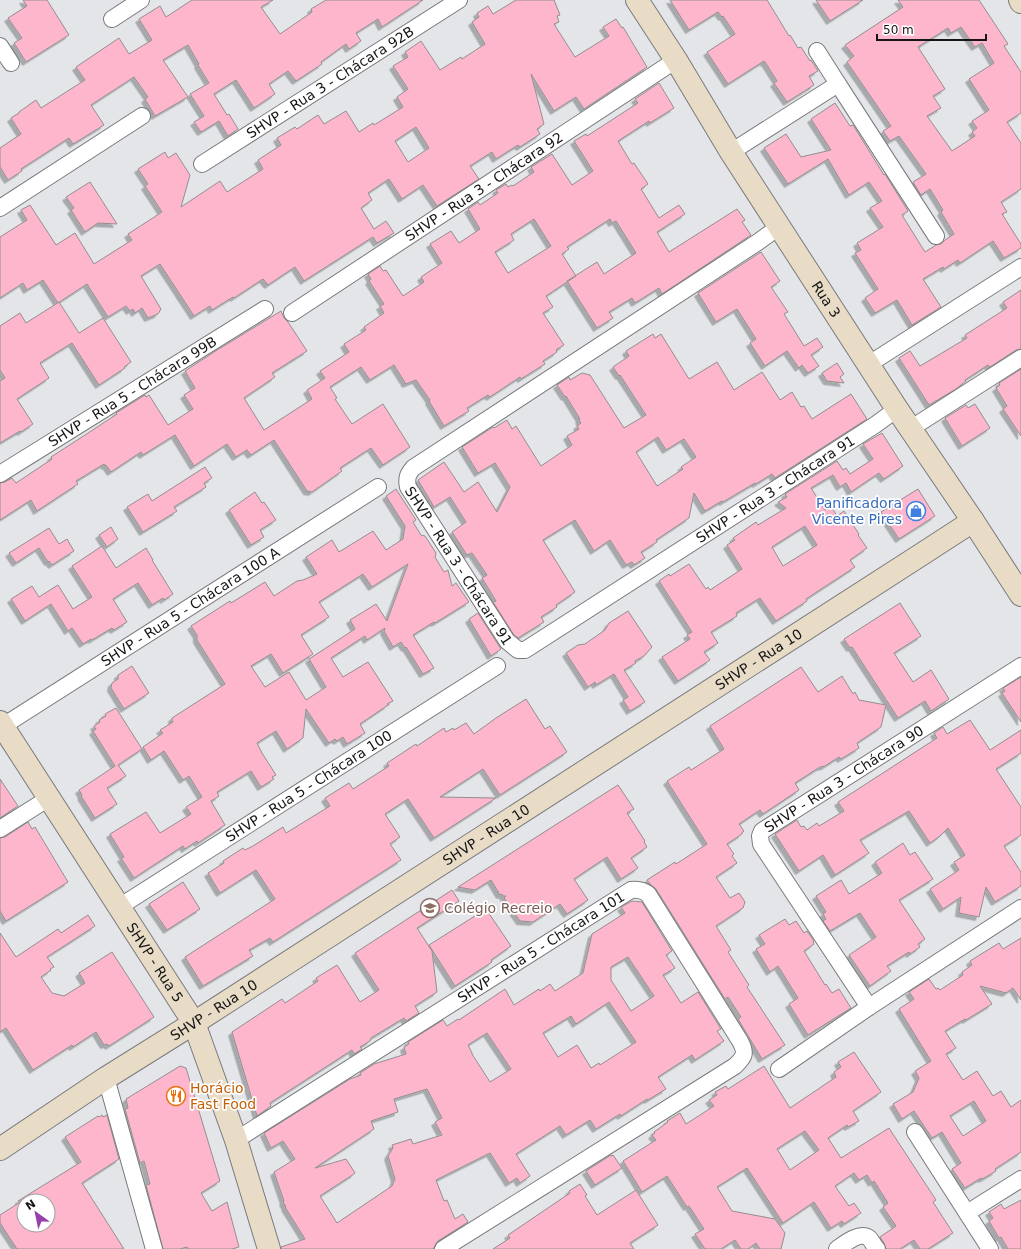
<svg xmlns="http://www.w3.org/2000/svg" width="1021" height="1249" viewBox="0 0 1021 1249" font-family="'DejaVu Sans',sans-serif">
  <defs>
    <filter id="shadow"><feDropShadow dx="-3.5" dy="3.5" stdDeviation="0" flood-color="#0004"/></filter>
  </defs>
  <rect width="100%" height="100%" fill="#e4e5e9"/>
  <!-- building -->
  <g fill="#fdb6cb" stroke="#938e8f" fill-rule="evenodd" filter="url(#shadow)">
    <path d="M23 0H47L69 35 26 62 14 43 22 38 8 18 27 6Z"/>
    <path d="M192 0H273L261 7 280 34 312 12 311 9 326 0H423L382 27 378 19 356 33 361 41 349 49 346 44 321 62 322 64 296 81 288 71 269 84 275 94 254 108 236 80 214 94 227 115 229 114 238 129 228 136 219 121 201 132 194 122 204 116 190 94 209 83 198 65 199 64 188 45 163 60 188 97 155 116 145 99 148 97 134 77 91 105 104 125 73 144 69 138 21 169 22 171 8 180 0 167V148L21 134 11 118 19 113V112L36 100 41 108 85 80 76 67 119 38 129 54 152 40 139 19 160 6 166 17Z"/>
    <path d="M516 0H554L560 15 557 16 559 22 554 24 575 57 609 36 603 27 616 19 622 28 623 27 647 67 584 109 576 97 554 111 531 74 544 124 537 129 540 134 520 147 518 145 496 159 492 152 470 166 479 179 437 206 423 185 402 199 389 179 368 193 372 200 361 208 374 229 386 221 394 233 377 243 373 237 304 281 295 267 268 285 263 279 234 298 233 297 212 310 210 306 194 316 160 264 141 276 161 309 158 314 148 318 142 308 135 313 133 309 130 311 126 306 108 317 87 284 58 303 43 280 27 290 23 283 0 298V237L27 220 21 210 30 205 56 245 75 233 94 264 132 240 128 234 162 212 145 186 148 184 138 169 165 152 168 158 176 153 190 175 181 207 220 181 227 192 263 169 258 160 281 145 277 138 295 127 297 129 318 115 324 124 346 111 359 132 373 123 374 125 403 107 397 97 408 89 393 66 408 57 405 52 421 41 440 70 461 57 462 59 485 44 472 22 479 17 477 13 488 6 493 14ZM416 127 429 148 408 162 395 141Z"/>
    <path d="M670 0H767L789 36 790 35 798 48 801 47 810 61 811 60 818 71 809 76 814 85 787 102 774 83 777 81 765 62 764 63V61L728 84 707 52 735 34 723 16 722 17 718 12 689 30Z"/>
    <path d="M816 0H863L830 21Z"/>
    <path d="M898 0H979L1008 44 1004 46 1021 72V113L1007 122 1021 143V189L1001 202 1007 212 1002 214 1021 244V248L1004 258 993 241 960 263 958 260 944 269 943 267 923 279 941 307 912 325 897 300 875 313 865 298 878 289 855 253 861 250 857 243 883 227 870 208 882 201 869 182 849 195 828 159 788 184 764 148 786 134 801 157 831 150 811 119 835 103 850 126 853 125 884 175 885 174 908 211 902 215 925 252 936 245 941 244 945 240 954 234 941 212 943 210 930 189 921 195 913 182 926 174 899 136 890 141 883 131 891 126 847 62 854 56 845 45 903 7ZM961 27 975 47 982 43 994 63 969 79 989 110 972 121 977 128 972 132 975 136 952 151 927 116 941 108 933 96 945 89 918 47 948 28 951 33Z"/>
    <path d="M659 83 674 108 650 123 649 121 618 141 632 164 634 163 648 184 641 189 659 218 679 205 685 214 657 232 669 252 737 209 745 220 742 222 751 235 662 294 659 288 635 303 632 298 609 312 613 318 597 328 567 281 597 262 604 274 636 253 616 221 612 223 610 219 567 247 569 249 562 254 576 276 546 296 553 307 543 313 564 345 556 350 557 352 543 361 545 364 521 379 520 377 490 397 488 395 467 408 469 411 444 426 429 401 430 400 416 380 406 384 394 365 370 380 361 367 330 387 337 398 335 399 352 424 383 404 410 447 383 465 371 448 340 468 342 471 312 492 307 491 274 440 251 455 247 450 236 457 227 444 194 466 175 435 143 455 141 452 111 472 106 465 105 466 104 464 76 481 78 484 37 511 31 500 0 520V483L5 482 12 478 16 483 52 459 51 457 85 435 117 414 116 413 145 395 146 397 149 395 168 425 193 409 184 395 195 388 185 371 214 352 281 311 284 318 288 322 307 351 272 373 275 377 244 398 264 430 312 399 307 390 325 378 320 371 349 352 344 344 366 330 364 327 384 313 380 306 384 304 369 281 371 279 368 274 380 266 383 271 386 270 403 296 424 282 421 277 442 263 430 244 451 231 459 243 480 229 468 209 478 202 480 205 498 193 496 190 506 184 508 187 512 185 513 186 534 172 531 167 552 154 572 185 593 171 574 141 586 134 587 136 638 103 635 99ZM534 219 551 246 508 273 495 252 514 240 511 234Z"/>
    <path d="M90 182 117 224 98 223 85 232 71 210 74 208 66 197Z"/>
    <path d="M761 252 780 281 771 287 788 312 784 314 804 346 817 338 823 347 811 355 819 366 808 373 802 365 799 368 787 351 765 366 750 343 756 339 737 309 716 322 698 293Z"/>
    <path d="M1021 290V349L1016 350 990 367 988 365 965 380 966 381 956 389 929 405 899 358 910 351 920 366 967 338 965 335 1007 308 1003 302Z"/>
    <path d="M59 302 79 333 103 318 131 362 124 367 125 368 99 385 72 343 51 356 40 363 49 378 17 399 33 424 21 432 20 431 0 443V381L5 378 0 370V326L20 313 26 323Z"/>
    <path d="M653 334 655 338 661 334 689 379 717 362 734 390 762 372 780 400 792 392 801 407 804 406 812 419 851 394 867 419 775 478 772 474 756 484 755 483 723 502 722 501 705 511 694 493 689 518 656 540 657 542 641 552 645 558 634 565 632 562 626 565 610 540 594 551 575 520 543 540 575 592 556 605 557 607 541 617 544 622 518 638 514 635 493 602 496 601 482 578 487 575 472 553 467 555 452 532 466 522 457 508 450 497 434 507 418 480 444 462 464 492 478 482 497 512 510 487 495 463 478 473 462 447 493 427 494 428 507 420 512 429 516 426 541 466 572 445 567 436 579 429 577 426 581 423 579 420 580 419 566 396 565 397 557 385 569 377 570 380 582 373 590 375 624 428 646 415 620 375 619 376 613 367 629 356 626 351ZM658 437 666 450 684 439 696 457 681 467 683 469 657 486 636 452Z"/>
    <path d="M837 363 844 374 840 377 844 383 827 381 822 373Z"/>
    <path d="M1021 369V436L1003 409 1007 406 996 388 1000 385 999 383Z"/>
    <path d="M975 404 990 428 962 446 945 418 966 405 968 408Z"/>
    <path d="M882 433 903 466 884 479 879 473 851 492 846 483 840 487 833 475 811 488 825 510 831 506 837 516 844 511 859 534 858 535 867 548 850 560 855 567 806 599 807 601 776 621 760 598 736 613 737 616 711 632 718 643 704 652 710 660 678 681 662 657 690 639 687 635 692 632 659 581 669 574 670 576 689 564 706 589 708 587 710 590 742 569 727 545 735 540 733 538 756 522 758 525 786 508 778 502 787 497 785 494 837 461 843 470 846 468 850 474 873 459 863 444ZM805 526 817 545 783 566 772 547Z"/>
    <path d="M205 467 212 478 204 483 206 487 174 507 177 511 143 532 127 507 148 494 152 501Z"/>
    <path d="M396 489 416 520 413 522 421 535 425 536 436 553 435 557 444 572 448 570 452 586 456 583 469 602 435 623 434 622 413 635 434 668 423 674 406 647 405 648 401 642 393 647 384 631 385 628 367 640 365 636 331 658 343 677 368 662 393 701 387 704 388 705 360 724 365 733 347 744 343 737 337 741 335 739 329 743 306 709 303 738 287 749 276 731 257 743 262 753 276 775 272 777 274 779 261 787 251 771 217 792 219 796 211 801 225 825 198 843 197 841 185 849 183 846 134 878 121 858 124 857 110 834 146 812 160 833 191 814 186 807 202 797 189 776 183 780 164 751 151 760 143 747 163 733 160 730 173 722 172 720V718L225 684 197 640V635L191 626 219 608 230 601 231 603 265 582 274 596 297 581 303 580 317 574 306 557 332 540 339 552 373 531 386 550 403 539 405 526 386 496ZM408 564 387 621 376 604 350 620 355 629 309 659 326 687 306 700 289 672 265 687 251 666 271 654 283 673 313 654 301 635 329 617 319 602 363 574 372 587Z"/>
    <path d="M918 489 935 516 899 539 881 512Z"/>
    <path d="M255 492 262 503 264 502 276 520 260 530 264 537 251 545 229 510Z"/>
    <path d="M111 527 118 539 107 547 99 535Z"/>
    <path d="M49 528 59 544 67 539 74 551 52 565 49 561 48 562 39 548 16 563 9 553Z"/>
    <path d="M102 546 116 568 146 548 153 560H152L173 594 164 600 163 598 152 605 138 583 113 599 127 622 114 630 112 628 92 640 91 639 83 644 72 628 68 631 51 604 25 621 11 599 32 586 39 597 58 585 73 609 92 597 72 566Z"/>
    <path d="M900 603 921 636 894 653 913 682 931 670 949 699 931 711 925 701 898 718 852 647 850 648 844 639Z"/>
    <path d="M628 611 652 647 644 656 635 661 636 663 624 670 645 702 630 711 623 700 628 697 614 674 596 685 595 682 588 687 566 653 578 645 585 644 605 630 609 623Z"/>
    <path d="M478 613 501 649 491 656 469 619Z"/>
    <path d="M132 666 149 693 124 709 111 688 112 683 118 679V675Z"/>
    <path d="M801 667 818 692 842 676 853 694 855 692 859 700 886 705 881 727 857 743 859 748 841 759 839 757 825 766 820 767 795 783 799 790 763 814 760 810 739 824 744 831 742 833V834L727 844 734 854 732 856 737 863 716 877 730 898 739 893 745 902 743 908 716 926 731 950 728 952 749 985 747 987 785 1045 762 1059 738 1019 741 1017 728 997 725 999 656 889 650 884 647 880 675 862 676 864 707 844 667 781 689 767 691 770 724 749 710 726Z"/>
    <path d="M1021 677V722L1002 693 1005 691 1003 688Z"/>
    <path d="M526 699 545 729 550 726 567 752 500 795 483 769 440 797 496 798 434 838 408 799 385 814 400 837 390 844 401 860 273 942 270 938 249 950 253 956 203 986 185 957 275 899 256 870 220 893 208 873 224 863 223 861 243 848 245 850 253 846 283 827 286 833 330 806 325 798 349 783 353 789 389 766 387 763 416 744 417 746 444 728 446 732 453 728 454 730 466 723 474 734 496 718Z"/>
    <path d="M116 708 142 749 118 765 126 776 107 788 117 804 95 818 81 796 82 795 79 790 115 766 93 731 96 729 94 726 100 722 99 720 106 716 105 714Z"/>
    <path d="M970 720 990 750 1021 730V753L996 769 1021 807V835L1004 846 1021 872V886L995 902 986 887 979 917 959 913 961 897 943 909 930 889 959 870 954 862 965 855 948 828 940 836 930 843 909 811 860 840 869 853 835 875 823 855 799 871 775 834 797 820 801 827 804 826 807 830 817 823 819 826 844 811 838 802 937 738 934 733 943 727 947 734Z"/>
    <path d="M0 779 18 806 0 818Z"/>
    <path d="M618 785 634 809 627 813 645 841 644 842 647 847 631 858 638 868 621 879 607 857 574 879 588 900 567 914 560 904 533 922 520 921 504 898 506 896H503L502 894 500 895 491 880 475 890 458 887Z"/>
    <path d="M28 822 32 829 35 827 68 882 6 921 0 911V838L5 837Z"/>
    <path d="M903 843 910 855 915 852 933 879 899 900 925 939 918 944 920 947 910 954 909 952 887 966 891 971 870 986 849 955 876 937 860 913 830 931 823 921 826 919 823 914 826 912 816 896 841 880 849 894 882 873 875 862Z"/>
    <path d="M183 882 200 909 167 930 149 904Z"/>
    <path d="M452 890 459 901 417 928 432 951 437 992 415 1006 419 1013 406 1021 404 1018 371 1038 370 1041 360 1047 362 1049 354 1054 352 1050 270 1103 271 1106 257 1116 232 1032 282 999 285 1003 318 981 316 978 337 965 360 1002 379 990 355 953Z"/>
    <path d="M632 901 642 902 672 951 666 955 675 968 663 975 681 1003 698 992 721 1029 717 1031 724 1041 695 1060 692 1055 658 1077 666 1089 648 1100 647 1099 621 1116 620 1114 596 1129 590 1120 566 1135 560 1126 516 1154 530 1176 520 1183 517 1178 509 1183 490 1153 436 1180 444 1201 447 1200 455 1219 463 1214 468 1222 438 1241 433 1249H281V1247L305 1239 285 1207H286L283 1202 284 1201 274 1172 295 1159 283 1141 271 1148 264 1133 350 1079 361 1075 360 1073 374 1064 406 1054 404 1047 409 1044 408 1042 443 1020 447 1026 458 1019 459 1020 505 989 514 1005 539 989 540 991 550 984 555 991 583 973 592 934 625 913 621 907ZM628 957 654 996 631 1011 611 980V967ZM609 1002 636 1042 600 1065 599 1063 591 1068 577 1045 558 1057 543 1033 571 1016 576 1024ZM487 1033 511 1069 490 1082 472 1054V1053L468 1045ZM427 1089 442 1118 435 1122 442 1135 413 1144 411 1139 392 1145 393 1148 388 1156 395 1179 392 1186 337 1223 320 1196 354 1174 355 1173 346 1159 315 1168 374 1129 371 1121 398 1112 394 1099Z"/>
    <path d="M486 909 511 946 491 960 492 962 455 986 429 945Z"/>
    <path d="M88 915 95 926 47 957 54 967 50 969 51 970 41 977 52 993 64 996 85 983 79 973 112 952 154 1017 109 1046 107 1044 104 1045 96 1032 73 1047 72 1045 33 1070 6 1028 0 1032V933L16 957 58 929 61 933Z"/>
    <path d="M785 919 789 925 796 921 804 933 807 931 814 941 813 942 814 944 804 951 825 985 826 984 832 993 839 989 851 1008 808 1035 789 1004 798 998 778 966 770 972 756 949 765 944 759 935Z"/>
    <path d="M1021 938V1000L1013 988 1006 993 980 986 992 1004 966 1020 965 1019 945 1031 956 1048 946 1054 963 1080 977 1071 993 1096 1001 1091 1011 1107 1021 1100V1152L995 1169 996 1171 986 1177 982 1179 981 1178 965 1188 952 1169 961 1163 942 1132 932 1138 914 1111 902 1119 893 1104 913 1092 919 1078 915 1071 931 1061 899 1009 914 999 909 992 929 979 936 989 938 988 940 990 963 975 962 972 972 965 970 961 999 943 1003 949ZM974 1101 986 1121 963 1136 950 1116Z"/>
    <path d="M854 1052 881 1092 853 1111 859 1121 848 1127 847 1125 828 1138 841 1158 889 1128 936 1200 933 1202 953 1233 928 1249H920L914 1240 900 1249H886L884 1243 880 1237 896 1226 883 1207 888 1203 874 1181 872 1183 867 1175 859 1180 854 1173 835 1186 849 1206 854 1203 861 1213 844 1224 842 1221 831 1228 814 1202 783 1223 747 1168 717 1187 732 1211 775 1219 785 1233 781 1249H760L756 1243 748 1249H741L735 1240 721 1249H705L695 1234 704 1229 689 1206 687 1207 667 1176 642 1192 623 1161 656 1140 652 1135 655 1133 654 1132 668 1122 667 1121 680 1113 686 1124 714 1106 709 1100 717 1095 715 1092 726 1086 728 1089 764 1066 790 1108 836 1077 834 1072 841 1067 838 1062ZM805 1131 819 1150 790 1170 777 1149Z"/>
    <path d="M180 1066 186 1068 220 1181 201 1193 212 1211 227 1202 239 1247 232 1249H188L187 1247 180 1249H163L146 1185 150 1184 144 1161 140 1163 125 1109 128 1108 126 1099Z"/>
    <path d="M102 1115 103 1117 107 1115 119 1159 82 1183 124 1249H17L0 1223V1215L22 1201H18L81 1162 65 1137 98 1116 99 1117ZM24 1201H48V1225H24Z"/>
    <path d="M611 1155V1156L613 1155 622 1168 595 1185 586 1171Z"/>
    <path d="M580 1184 587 1195 585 1196 597 1215 636 1190 658 1225 630 1243 634 1249H493L510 1238 508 1235 570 1193 569 1191Z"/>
    <path d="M1021 1200V1249H1008L1001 1237 999 1238 989 1221 993 1218 989 1212 1001 1204 1004 1209Z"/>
  </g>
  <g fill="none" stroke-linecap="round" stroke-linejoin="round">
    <defs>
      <g id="street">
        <path d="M112 19 141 0"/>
        <path d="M0 46 11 63"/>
        <path d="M817 51 838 84"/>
        <path d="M731 152 838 84 936 236"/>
        <path id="s1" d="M202 164 459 0"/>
        <path d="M0 208 142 116"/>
        <path id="s2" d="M780 226 758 242 413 468C408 474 406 478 408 487L507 641 518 650H525L875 425 897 409"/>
        <path id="s3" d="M292 313 676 60"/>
        <path d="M869 364 1021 267"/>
        <path d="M910 429 1021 358"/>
        <path id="s4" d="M0 474 265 309"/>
        <path id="s5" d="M3 726 378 487"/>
        <path d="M0 829 49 798"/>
        <path id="s6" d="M119 907 497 666"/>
        <path id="s7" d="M869 1007 761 844 760 836 762 831 1021 666"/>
        <path d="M779 1069 869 1007 1021 908"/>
        <path d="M106 1078 154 1249"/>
        <path d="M915 1132 990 1249"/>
        <path id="s8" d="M236 1140 631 890C638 889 643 890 648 894L740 1041C747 1054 744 1057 735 1066L443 1249"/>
        <path d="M967 1213 1021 1179"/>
        <path d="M837 1249C844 1244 860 1231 869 1238 872 1241 874 1246 877 1249"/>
      </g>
      <g id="secondary">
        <path id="s9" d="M637 0 676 60 731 152 897 409 973 521 1021 595"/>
        <path d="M1020 0 1021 2"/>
        <path id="s10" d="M0 722 194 1023 236 1140 269 1249"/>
        <path id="s11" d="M0 1149 106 1078 194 1023 919 556 973 521"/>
      </g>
    </defs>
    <!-- street casing -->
    <use href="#street" stroke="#797a7d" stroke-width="18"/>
    <!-- secondary casing -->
    <use href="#secondary" stroke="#797a7d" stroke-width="24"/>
    <!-- street -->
    <use href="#street" stroke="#fff" stroke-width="16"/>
    <!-- secondary -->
    <use href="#secondary" stroke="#e9dcc7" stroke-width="22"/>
  </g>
  <!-- icons -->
  <defs>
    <symbol id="shop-ring" viewBox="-11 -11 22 22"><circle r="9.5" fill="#fff" stroke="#3f7fe0" stroke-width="1.5"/><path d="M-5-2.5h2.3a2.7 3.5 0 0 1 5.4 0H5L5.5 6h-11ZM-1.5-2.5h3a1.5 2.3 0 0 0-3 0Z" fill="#3f7fe0"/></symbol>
    <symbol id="school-ring" viewBox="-11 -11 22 22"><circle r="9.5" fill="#fff" stroke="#8d6e63" stroke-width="1.5"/><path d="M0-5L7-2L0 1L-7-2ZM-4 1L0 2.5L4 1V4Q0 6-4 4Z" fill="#8d6e63"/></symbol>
    <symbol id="restaurant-ring" viewBox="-11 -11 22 22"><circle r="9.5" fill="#fff" stroke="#e8710a" stroke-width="1.5"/><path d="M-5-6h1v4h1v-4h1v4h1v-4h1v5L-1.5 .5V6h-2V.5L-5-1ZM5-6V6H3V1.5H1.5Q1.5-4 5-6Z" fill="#e8710a"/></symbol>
  </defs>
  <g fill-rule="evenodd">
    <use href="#shop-ring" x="905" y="500" width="22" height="22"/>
    <use href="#school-ring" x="419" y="897" width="22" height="22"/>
    <use href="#restaurant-ring" x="165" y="1085" width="22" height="22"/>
  </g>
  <g text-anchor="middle" stroke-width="3.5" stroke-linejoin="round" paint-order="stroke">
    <!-- street labels -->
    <g font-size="14" fill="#151516" stroke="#fff">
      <text dy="5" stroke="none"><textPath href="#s1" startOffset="152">SHVP - Rua 3 - Chácara 92B</textPath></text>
      <text dy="5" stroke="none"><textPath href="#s3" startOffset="230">SHVP - Rua 3 - Chácara 92</textPath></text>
      <text dy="5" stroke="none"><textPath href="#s9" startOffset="354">Rua 3</textPath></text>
      <text dy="5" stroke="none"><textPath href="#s4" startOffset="156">SHVP - Rua 5 - Chácara 99B</textPath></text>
      <text dy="5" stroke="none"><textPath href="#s2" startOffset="962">SHVP - Rua 3 - Chácara 91</textPath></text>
      <text dy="5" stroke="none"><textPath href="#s2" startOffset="554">SHVP - Rua 3 - Chácara 91</textPath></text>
      <text dy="5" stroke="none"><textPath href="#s5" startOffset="222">SHVP - Rua 5 - Chácara 100 A</textPath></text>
      <text dy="5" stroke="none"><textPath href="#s11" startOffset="903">SHVP - Rua 10</textPath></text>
      <text dy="5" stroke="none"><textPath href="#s7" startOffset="306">SHVP - Rua 3 - Chácara 90</textPath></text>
      <text dy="5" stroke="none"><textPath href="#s6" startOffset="225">SHVP - Rua 5 - Chácara 100</textPath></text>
      <text dy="5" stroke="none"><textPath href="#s11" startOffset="579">SHVP - Rua 10</textPath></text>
      <text dy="5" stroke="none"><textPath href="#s8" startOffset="361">SHVP - Rua 5 - Chácara 101</textPath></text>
      <text dy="5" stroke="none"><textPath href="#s10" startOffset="286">SHVP - Rua 5</textPath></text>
      <text dy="5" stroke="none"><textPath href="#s11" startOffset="255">SHVP - Rua 10</textPath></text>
    </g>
    <!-- shop labels -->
    <g font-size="14" fill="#366cbe" stroke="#fff" text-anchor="end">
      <text x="902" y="508">Panificadora<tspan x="902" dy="16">Vicente Pires</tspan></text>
    </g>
    <!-- education labels -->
    <g font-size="14" fill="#785e54" stroke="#fff" text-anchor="start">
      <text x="444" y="913">Colégio Recreio</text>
    </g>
    <!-- food labels -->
    <g font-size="14" fill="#c56008" stroke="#fff" text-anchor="start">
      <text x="190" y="1093">Horácio<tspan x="190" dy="16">Fast Food</tspan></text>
    </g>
  </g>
  <!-- north arrow -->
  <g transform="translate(36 1213) rotate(327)"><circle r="19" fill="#ffffff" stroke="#a1a1a2"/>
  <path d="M0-3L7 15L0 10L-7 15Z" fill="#973fab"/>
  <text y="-6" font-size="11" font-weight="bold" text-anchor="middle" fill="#151516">N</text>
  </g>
  <!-- scale -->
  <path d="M877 34v6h109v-6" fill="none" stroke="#151516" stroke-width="2"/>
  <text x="883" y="34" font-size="12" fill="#151516" stroke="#ffffff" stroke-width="3" paint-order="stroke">50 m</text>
</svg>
